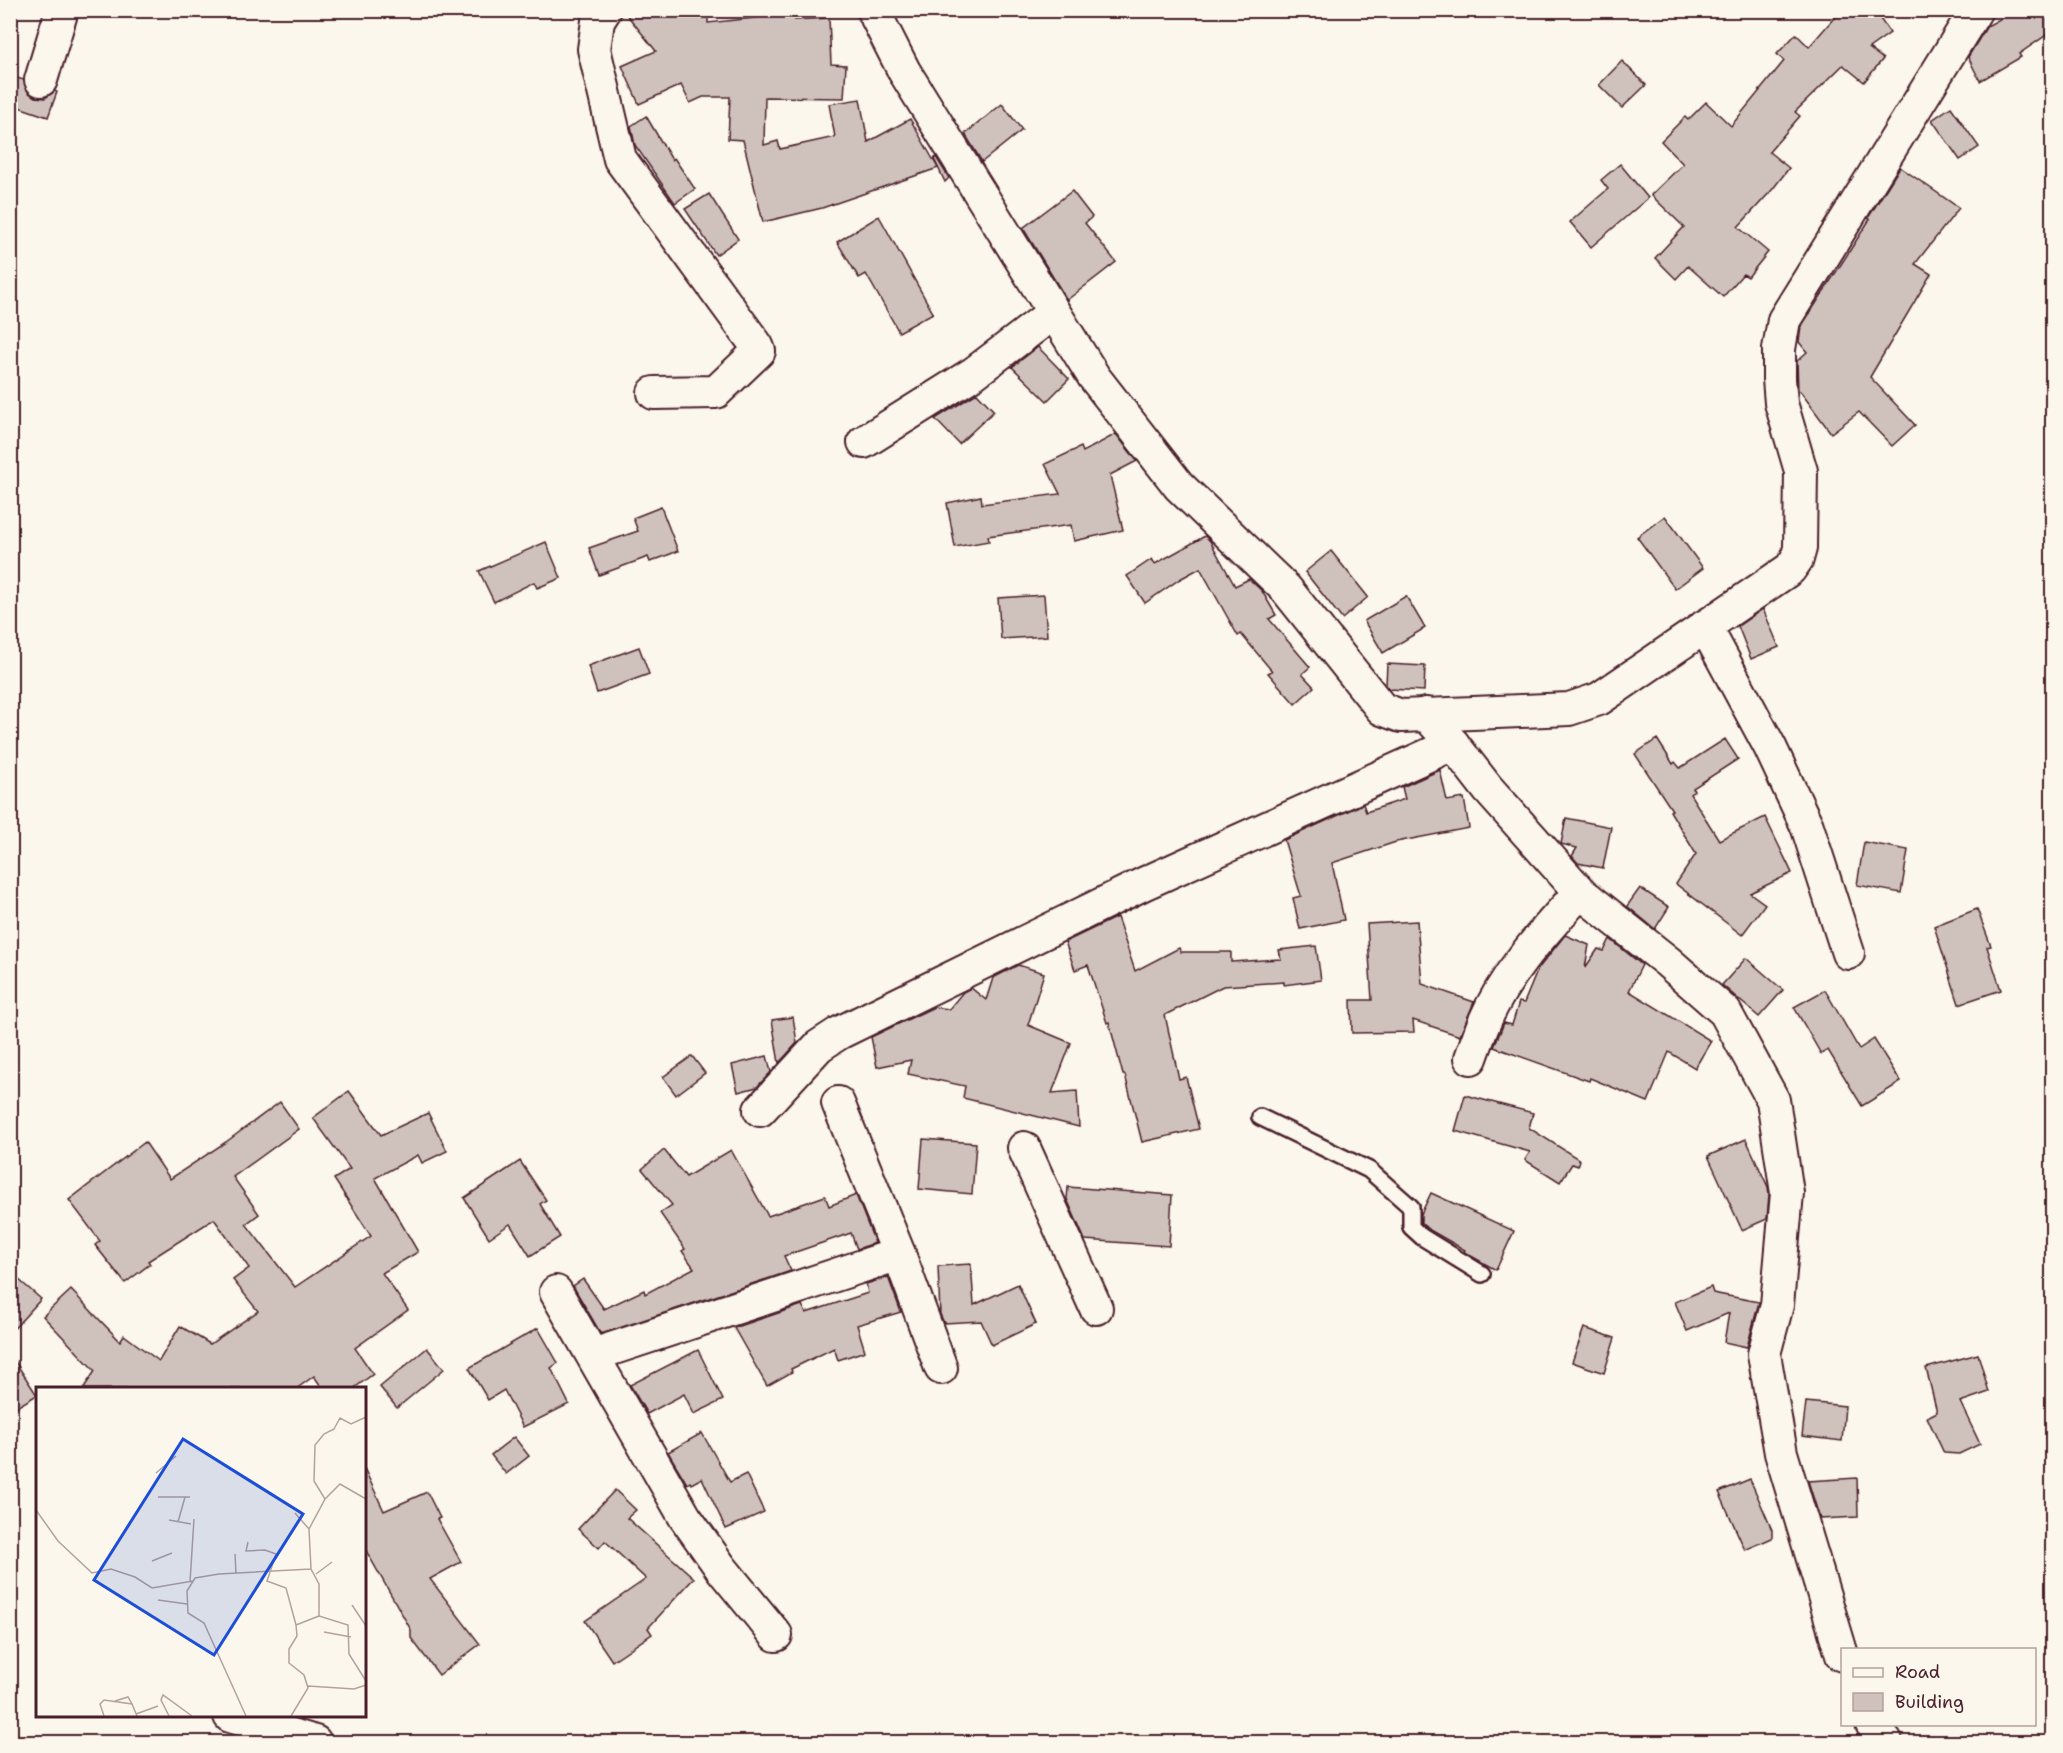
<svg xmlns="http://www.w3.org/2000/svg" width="2063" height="1753" viewBox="0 0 2063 1753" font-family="'Shantell Sans',sans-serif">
  <rect width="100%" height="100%" fill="#fbf7ec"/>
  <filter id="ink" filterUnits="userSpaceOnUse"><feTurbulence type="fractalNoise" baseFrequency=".0167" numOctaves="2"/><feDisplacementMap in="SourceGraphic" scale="12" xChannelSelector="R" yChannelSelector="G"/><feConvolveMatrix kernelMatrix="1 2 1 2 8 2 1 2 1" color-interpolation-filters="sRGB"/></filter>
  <g filter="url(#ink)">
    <!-- building -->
    <g fill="#cfc2bc" stroke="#4a1f2b" stroke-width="1.5">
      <path d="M623 10H708V23L763 17 762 10H794L795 20 829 18 831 64 846 65 844 98 765 97 764 145 778 141 780 149 835 137 829 104 860 99 868 142 910 119 938 168 822 208 763 222 743 140 728 139 730 97H703L690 103 681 85 639 104 622 66 656 51Z"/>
      <path d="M1844 10H1874L1890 33 1869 48 1883 59 1864 82 1843 65 1795 112 1800 116 1769 152 1789 168 1772 190 1738 227 1768 252 1748 277 1743 274 1723 297 1688 266 1676 279 1655 258 1684 227 1651 195 1683 164 1661 141 1685 117 1688 120 1706 102 1731 126 1784 61 1777 54 1796 34 1809 47 1833 19Z"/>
      <path d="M2016 10H2045L2052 22V31L2019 54 2021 57 1980 81 1968 57 1987 26Z"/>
      <path d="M1622 61 1646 85 1622 108 1599 85Z"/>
      <path d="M10 76 24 80 28 92 35 97 45 98 55 91 57 92 48 117 10 104Z"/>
      <path d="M1002 104 1022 130 982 162 965 134Z"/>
      <path d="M1951 107 1979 147 1960 160 1932 120Z"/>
      <path d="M646 116 672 160 674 158 695 189 675 203 635 145 631 126Z"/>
      <path d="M936 157 949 178 945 182 934 159Z"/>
      <path d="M1620 164 1648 198 1591 247 1570 222 1608 189 1601 180Z"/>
      <path d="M1900 167 1959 208 1915 264 1931 274 1870 377 1915 425 1892 446 1859 412 1831 433 1800 391H1798L1797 361 1807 352 1799 342 1801 327 1870 219 1868 218Z"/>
      <path d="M1072 191 1092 217 1085 223 1116 262 1067 300 1023 228Z"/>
      <path d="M709 194 738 239 716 255 685 209Z"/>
      <path d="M879 216 933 313 899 332 866 274 859 278 837 242Z"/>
      <path d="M1038 347 1069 379 1047 401 1012 367Z"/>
      <path d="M977 393 994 411 959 444 935 419Z"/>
      <path d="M1116 434 1137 461 1110 475 1123 530 1074 541 1071 525 988 536 989 541 955 547 947 503 981 496 982 504 1060 494 1045 464 1081 447 1083 452Z"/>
      <path d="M661 507 678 551 650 562 648 557 599 575 589 548 638 531 633 518Z"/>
      <path d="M1665 516 1703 568 1675 589 1637 537Z"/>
      <path d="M1205 536 1210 541 1235 586 1249 579 1262 591 1276 615 1269 619 1310 667 1302 674 1314 687 1295 704 1268 673 1272 671 1241 634 1238 636 1200 568 1180 579 1145 603 1127 576 1152 559 1155 564Z"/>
      <path d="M546 542 561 578 537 588 534 582 494 602 479 571Z"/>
      <path d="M1331 551 1368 597 1342 619 1305 572Z"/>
      <path d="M1044 595 1047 636 1001 639 998 598Z"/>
      <path d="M1406 596 1425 628 1383 653 1364 621Z"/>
      <path d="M1763 609 1779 647 1751 659 1738 626Z"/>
      <path d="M639 647 649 674 597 693 588 666Z"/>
      <path d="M1387 664 1425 666 1424 691 1389 689 1386 685Z"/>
      <path d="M1657 739 1673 764 1675 762 1680 768 1725 739 1738 759 1693 788 1694 791 1690 794 1719 840 1765 817 1792 873 1750 893 1765 904 1742 935 1676 884 1696 854 1670 811 1672 810 1635 754Z"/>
      <path d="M1440 770 1447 801 1464 798 1469 828 1396 842 1332 863 1344 920 1300 929 1293 898 1301 896 1284 840 1363 804 1366 812 1405 799 1402 787Z"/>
      <path d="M1566 818 1611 827 1603 868 1578 863 1572 856 1577 848 1561 844Z"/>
      <path d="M1864 842 1908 850 1901 893 1857 885Z"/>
      <path d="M1640 888 1669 907 1655 929 1627 906Z"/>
      <path d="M1977 909 1991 946 1987 947 2001 990 1959 1004 1934 926Z"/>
      <path d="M1117 917 1135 971 1179 948 1181 952H1231V962L1281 959 1279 950 1316 946 1321 980 1284 985V982L1223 986 1165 1015 1179 1079 1186 1077 1199 1129 1142 1142 1125 1075H1123L1109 1022 1107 1023 1088 965 1075 970 1065 942Z"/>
      <path d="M1417 921 1422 984 1474 1002 1460 1036 1413 1020 1414 1032 1352 1033 1351 1000H1372L1367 924Z"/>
      <path d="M1565 935 1589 945 1585 968 1598 949 1604 951 1610 939 1642 965 1629 991 1711 1041 1695 1068 1669 1052 1648 1102 1590 1078 1589 1081 1494 1047 1504 1023 1512 1025 1519 1002 1524 1003 1538 969Z"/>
      <path d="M1746 958 1783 990 1759 1017 1722 985Z"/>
      <path d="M1018 965 1044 973 1028 1025 1071 1043 1052 1093 1077 1091 1079 1127 963 1098 965 1086 908 1074 911 1060 877 1067 871 1037 934 1007 949 1009 963 992 971 988 986 1000 993 978Z"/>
      <path d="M1825 990 1859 1049 1874 1039 1901 1082 1862 1106 1828 1050 1821 1054 1794 1007Z"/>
      <path d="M793 1017 797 1043 779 1063 772 1020Z"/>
      <path d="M692 1056 705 1073 676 1095 663 1077Z"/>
      <path d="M767 1056 771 1072 757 1087 738 1092 732 1065Z"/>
      <path d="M349 1091 381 1135 428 1113 447 1151 422 1163 418 1155 375 1178 418 1252 382 1273 408 1310 355 1348 373 1374 353 1389H323L314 1376 296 1389H83L95 1371 43 1316 71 1290 120 1341 124 1335 159 1361 180 1326 210 1344 258 1311 233 1280 249 1268 214 1219 148 1261 150 1264 125 1283 95 1245 100 1241 69 1200 145 1142 170 1179 226 1142 280 1102 299 1129 233 1177 259 1214 246 1224 295 1287 371 1236 334 1179 350 1169 313 1118Z"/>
      <path d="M1465 1095 1533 1113 1529 1128 1580 1160 1578 1166 1572 1164 1560 1182 1525 1160 1530 1152 1455 1131Z"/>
      <path d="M923 1139 976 1143 972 1194 919 1189Z"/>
      <path d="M1746 1139 1768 1187 1769 1194 1767 1219 1742 1230 1708 1156Z"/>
      <path d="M664 1150 686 1177 731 1150 768 1216 825 1196 829 1206 856 1195 875 1243 857 1249 851 1233 784 1256 791 1271 601 1334 573 1286 583 1279 604 1309 644 1290 645 1294 694 1268 682 1251 685 1249 660 1213 672 1205 642 1169Z"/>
      <path d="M520 1161 546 1200 540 1204 560 1237 530 1256 510 1224 489 1238 464 1198Z"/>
      <path d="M1068 1187 1172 1195 1169 1246 1085 1240 1067 1199Z"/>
      <path d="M1431 1193 1514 1231 1496 1270 1464 1252 1465 1250 1428 1229 1421 1223V1214Z"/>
      <path d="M971 1264 974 1305 1018 1284 1036 1324 992 1345 981 1321 944 1323 940 1314 938 1266Z"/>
      <path d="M10 1272 41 1299 10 1333Z"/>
      <path d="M888 1277 901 1312 857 1325 865 1351 838 1360 834 1348 791 1369 792 1372 767 1386 734 1328 802 1305 806 1313 868 1293 866 1284Z"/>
      <path d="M1711 1287 1713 1293 1759 1302 1747 1347 1724 1342 1729 1313 1687 1331 1675 1302Z"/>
      <path d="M538 1328 558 1363 551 1368 569 1404 523 1427 504 1390 488 1400 469 1368Z"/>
      <path d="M1584 1328 1615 1338 1604 1373 1572 1362Z"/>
      <path d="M427 1348 444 1369 397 1408 380 1387Z"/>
      <path d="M698 1350 723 1400 694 1414 684 1394 647 1414 630 1385Z"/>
      <path d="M10 1354 37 1395 10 1411Z"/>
      <path d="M1978 1354 1989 1392 1960 1402 1980 1444 1959 1454 1944 1453 1927 1417 1937 1412 1926 1368Z"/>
      <path d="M1806 1402 1845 1406 1842 1441 1802 1436Z"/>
      <path d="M702 1433 730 1482 746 1474 764 1512 726 1529 702 1478 691 1484 690 1482 687 1484 668 1452Z"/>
      <path d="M514 1437 529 1456 506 1474 491 1455Z"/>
      <path d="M364 1468 384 1511 427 1492 440 1518 437 1519 461 1562 430 1579 480 1644 439 1675 411 1638V1630L364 1547Z"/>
      <path d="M1857 1478 1858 1517 1820 1519 1808 1481Z"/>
      <path d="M1750 1479 1772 1530V1538L1745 1550 1719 1492Z"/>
      <path d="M615 1490 636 1510 627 1518 694 1578 648 1628 652 1634 612 1661 585 1621 646 1579 605 1541 599 1548 578 1529Z"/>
    </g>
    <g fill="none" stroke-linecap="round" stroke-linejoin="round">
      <defs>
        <path id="service" d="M1260 1117 1369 1170 1411 1207V1227L1422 1237 1482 1274"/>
        <g id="minor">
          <path d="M605 10 598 21 594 49 620 159 757 346 759 351 716 392 654 393"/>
          <path d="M873 10 904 71 1094 377 1179 486 1286 589 1382 709 1401 716 1569 709 1599 699 1790 569 1797 559 1800 548 1801 471 1781 403 1779 379V349L1784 320 1976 10"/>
          <path d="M41 80 62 10"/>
          <path d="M864 442 974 373 1053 313"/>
          <path d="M1705 626 1770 747 1807 826 1848 953"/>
          <path d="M1426 714 1453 744 1488 789 1580 892 1668 962 1725 1012 1773 1100 1787 1193 1777 1305 1764 1354 1781 1453 1842 1655"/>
          <path d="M1471 1058C1475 1047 1479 1035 1484 1023 1505 973 1544 932 1580 892"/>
          <path d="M838 1103 899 1254 941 1368"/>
          <path d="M760 1110 819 1046 839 1033 1143 884 1453 744"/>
          <path d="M1024 1148 1096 1308"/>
          <path d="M556 1292 685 1517 721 1568 776 1635"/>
          <path d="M593 1355 899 1254"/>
          <path d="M230 1716 315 1742"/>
          <path d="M1872 1724 1886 1742"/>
        </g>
      </defs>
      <!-- service casing -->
      <use href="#service" stroke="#4a1f2b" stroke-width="20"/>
      <!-- minor casing -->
      <use href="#minor" stroke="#4a1f2b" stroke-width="36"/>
      <!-- service -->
      <use href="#service" stroke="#fbf7ec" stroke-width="15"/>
      <!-- minor -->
      <use href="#minor" stroke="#fbf7ec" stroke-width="32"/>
    </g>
  </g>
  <!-- overview -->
  <g transform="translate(36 1387)">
    <rect width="330" height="330" fill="#fbf7ec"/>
    <path fill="none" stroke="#b4a19f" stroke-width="1.5" d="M330 30 315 37 304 31 298 42 288 47 279 58 278 94 289 112 273 142 275 182 283 197V229L312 238 313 267 330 294M120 86 140 69M122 110H154M289 112 304 97 330 112M0 123 22 154 56 186 75 182 99 190 116 201 157 194M259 126 273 142M133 133 155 137M142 135 149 110M212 155 210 164 229 163 240 167 231 194 250 201 260 238 261 249 253 262V276L268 288 272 301 255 329M199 167 200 186M116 174 136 166M280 187 296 175M154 195 158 132M122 213 151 217M316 218 330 239M260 238 283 229M288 245 315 250M272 299 318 302 330 298M79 314 92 310 96 317M100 327 122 319M68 329 64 317 68 313 96 317 101 329M133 329 125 313 127 308 156 329M210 329 168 236 152 226 151 204 159 191 183 187 275 182"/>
    <path fill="#1d4ed8" fill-opacity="0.15" stroke="#1d4ed8" stroke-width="3" d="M147 52 267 127 178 268 58 193Z"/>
    <rect width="330" height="330" fill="none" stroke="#4a1f2b" stroke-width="3"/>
  </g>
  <!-- margin -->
  <rect width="2063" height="1753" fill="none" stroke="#fbf7ec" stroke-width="36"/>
  <rect x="18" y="18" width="2027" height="1717" fill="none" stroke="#4a1f2b" stroke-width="2" filter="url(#ink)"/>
  <!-- legend -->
  <rect x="1841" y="1648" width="195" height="78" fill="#fbf7ec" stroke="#b4a19f" stroke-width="1.5"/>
  <rect x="1853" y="1668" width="30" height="9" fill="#fbf7ec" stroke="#b4a19f" stroke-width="1.5"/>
  <text x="1895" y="1678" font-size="18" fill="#4a1f2b">Road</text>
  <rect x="1853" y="1693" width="30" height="18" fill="#cfc2bc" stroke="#b4a19f" stroke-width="1.5"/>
  <text x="1895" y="1708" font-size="18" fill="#4a1f2b">Building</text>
</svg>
